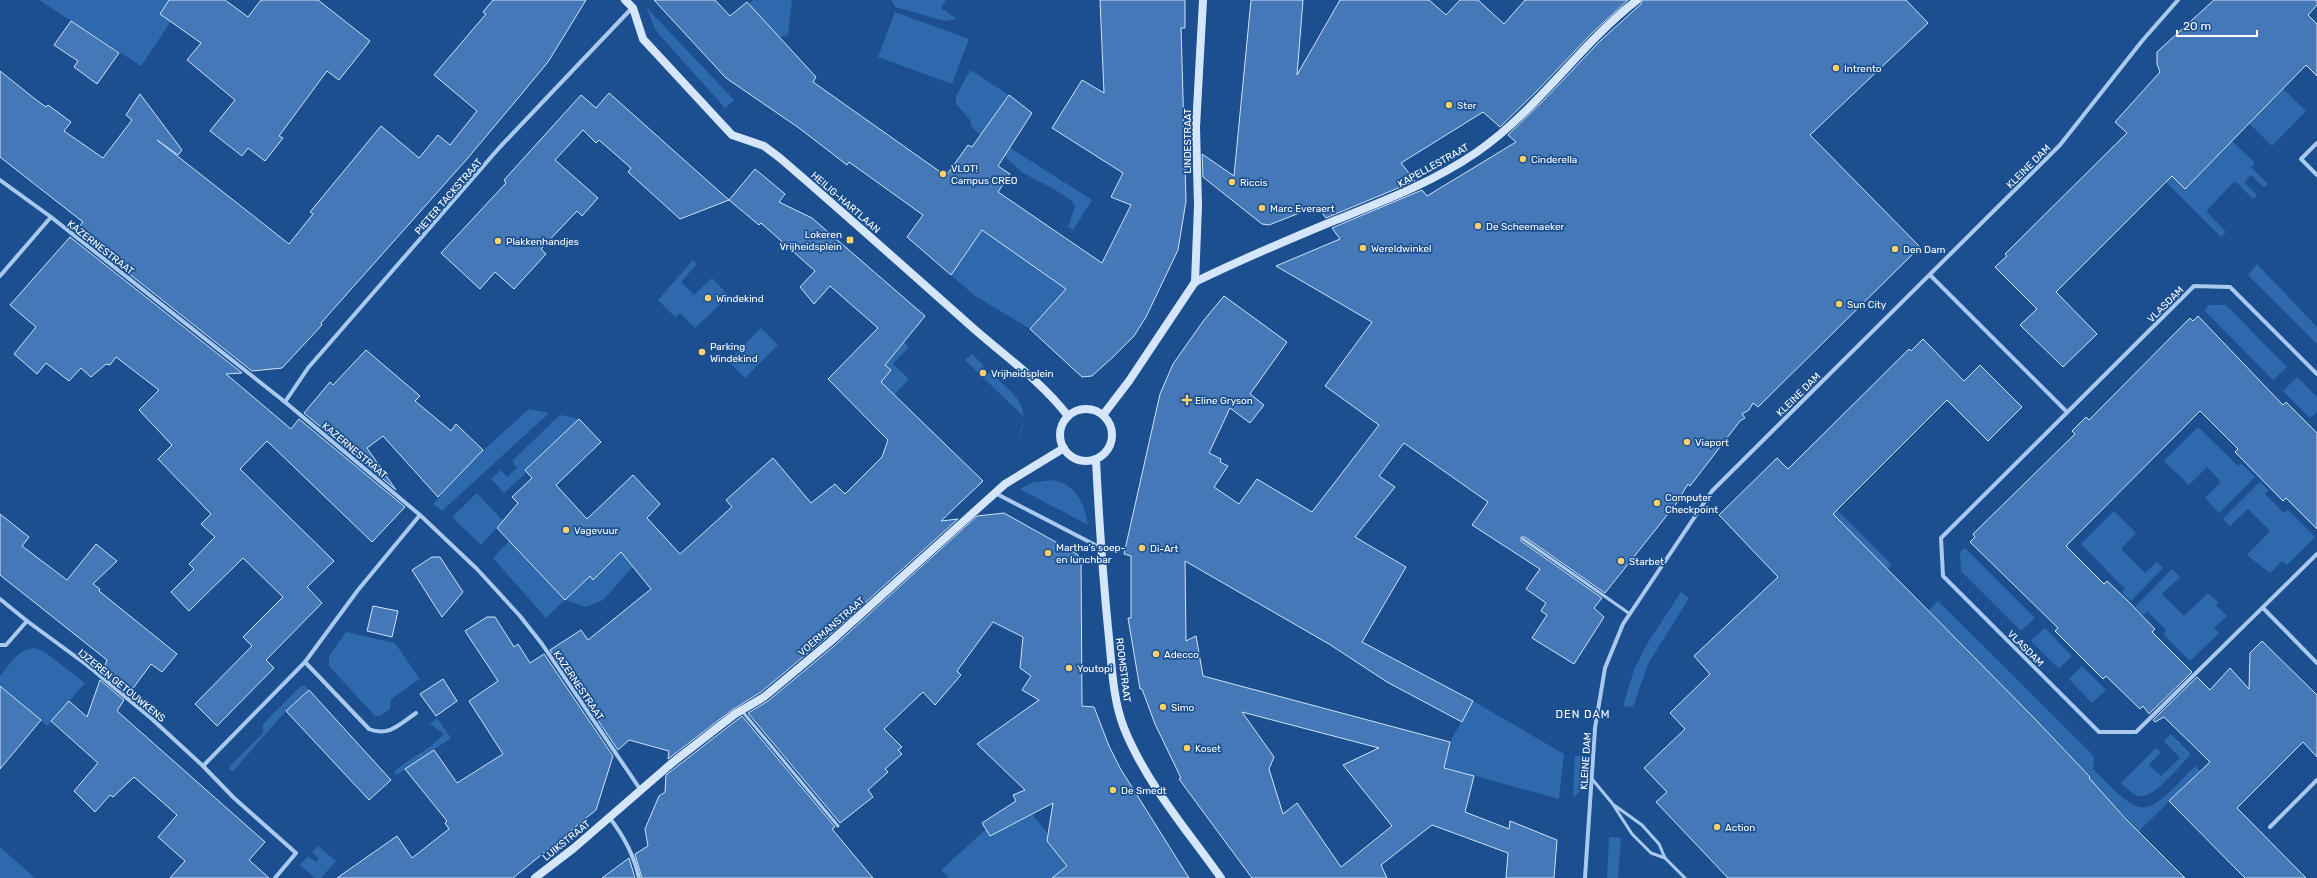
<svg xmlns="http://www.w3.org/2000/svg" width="2317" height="878" viewBox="0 0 2317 878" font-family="Rubik,sans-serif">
  <rect width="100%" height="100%" fill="#1b4f8f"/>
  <!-- green -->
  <g fill="#2e69ad">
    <path d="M39 0H169L171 21 141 66Z"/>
    <path d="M753 0H792L788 35 779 37 749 4Z"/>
    <path d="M891 0H946L941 8 957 19 945 21 895 7Z"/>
    <path d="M646 7 734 100 725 108 656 31Z"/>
    <path d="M895 12 969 39 952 84 878 57Z"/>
    <path d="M970 70 1009 95 984 131 1092 200 1073 230 1068 227 1075 206 1073 202 1054 189 1023 173 972 127 970 120 956 104V96Z"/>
    <path d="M2283 89 2306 111 2272 146 2249 123Z"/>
    <path d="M2232 141 2255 163 2251 167 2268 184 2264 187 2251 175 2244 182 2257 195 2253 199 2235 181 2206 211 2226 232 2221 237 2166 182 2172 176 2185 189Z"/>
    <path d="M982 230 1066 289 1030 329 975 296 951 275Z"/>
    <path d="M693 260 697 264 681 282 694 295 712 278 729 296 695 328 680 313 675 317 658 300Z"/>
    <path d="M2257 264 2317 327V344L2248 275Z"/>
    <path d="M2209 305H2226L2287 367 2273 380 2204 310Z"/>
    <path d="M761 328 778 345 745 378 728 361Z"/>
    <path d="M903 341 909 347 893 364 909 379 894 395 881 382 891 370 883 363Z"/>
    <path d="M972 354 984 366 981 369 987 375 990 372C1015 396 1033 404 1018 441L1024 417 965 360Z"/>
    <path d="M2297 377 2317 397V412L2310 418 2283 391Z"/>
    <path d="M529 409 549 413 442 511 433 504 478 455Z"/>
    <path d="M560 415 579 419 525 469 527 472 504 493 491 479 501 470 507 477 517 468 512 461Z"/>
    <path d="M2198 427 2238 466 2241 463 2255 477 2219 513 2205 498 2221 482 2207 467 2189 485 2164 461Z"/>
    <path d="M1052 480C1076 484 1084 503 1088 525L1020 489 1031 483Z"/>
    <path d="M2260 482 2269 490 2265 494 2284 513 2288 510 2315 537 2287 565 2282 561 2270 573 2247 555 2270 531 2248 509 2230 526 2223 519Z"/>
    <path d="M477 493 502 520 509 514 500 527 498 526 481 545 452 517Z"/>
    <path d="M1837 510 1892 565 1887 569 1833 514Z"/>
    <path d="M2114 511 2136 533 2121 549 2145 573 2157 562 2163 568 2131 601 2122 592 2125 589 2081 544Z"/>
    <path d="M509 541 565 600 590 576 593 579 628 544 640 559 603 600 586 607 565 600 546 618 493 558Z"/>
    <path d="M1965 548 2035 618 2021 631 1961 571 1960 553Z"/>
    <path d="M2172 569 2180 577 2162 594 2184 616 2208 593 2218 602 2216 605 2227 616 2214 628 2219 633 2190 661 2163 634 2166 630 2147 611 2144 615 2135 607Z"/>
    <path d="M1681 592 1689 598 1648 664 1633 707 1623 706 1634 670 1647 644Z"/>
    <path d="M1938 601 2091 753 2094 758 2093 769C2146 823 2144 818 2195 766L2200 771 2139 831 2088 778 2090 776 1928 611Z"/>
    <path d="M2045 628 2072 656 2059 669 2031 641Z"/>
    <path d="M346 632 395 643 420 679 391 699 390 709 380 716H375L329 666V656Z"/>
    <path d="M35 648 46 653 85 683 47 726 0 686V676C10 664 19 648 35 648Z"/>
    <path d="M2082 666 2106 690 2092 703 2069 679Z"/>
    <path d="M301 686H305L309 690 286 711 233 771 229 769 231 765 263 733V724Z"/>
    <path d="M1473 701 1564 754 1559 799 1450 769 1444 766 1450 742Z"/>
    <path d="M437 718 451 738 397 775 394 772C410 757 429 751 444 734L430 724Z"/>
    <path d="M2171 734 2191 754C2180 765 2157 795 2142 796 2134 797 2127 788 2121 783L2156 748 2161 752 2149 765 2161 776 2180 758 2164 741Z"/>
    <path d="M1575 756H1583L1581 790 1573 798Z"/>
    <path d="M1032 814 1049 835 1047 841 1052 848H1057L1112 826 1052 878H946L948 876 941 870 995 821 1003 829Z"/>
    <path d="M1609 837 1621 838 1618 878H1607Z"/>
    <path d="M318 846 336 861 321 878H315L300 865 308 856 316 862 319 859 312 852Z"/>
    <path d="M0 847 35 878H0Z"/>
  </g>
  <!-- building -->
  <g fill="#4478b7" stroke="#cfe3fa" fill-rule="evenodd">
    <path d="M169 0H225L248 17 261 0H318L370 41 339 80 327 71 279 136 283 138 265 161 248 148 242 156 210 131 235 100 187 60 201 43 160 14Z"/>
    <path d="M493 0H586L548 62 519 97 467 159 321 323 322 325 282 368 252 371 75 231 83 222 0 157V71L35 99 46 107 48 105 71 122 64 131 103 158 132 120 126 115 140 94 182 150 178 155 157 140 289 244 313 214 310 212 381 126 419 158 438 135 450 145 477 111 434 75 486 14 483 12Z"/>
    <path d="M654 0H715L730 16 747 2 816 77 813 82 946 176 968 145 972 147 1009 95 1032 113 998 166 1010 174 998 192 1102 263 1131 205 1111 197 1123 173 1052 128 1082 80 1104 93 1100 0H1185V28H1181L1186 201 1178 250 1146 317 1134 336 1114 356 1092 376 1082 377 1030 329 1066 289 982 230 951 275 907 237 923 215 849 162 847 165 799 128 726 78Z"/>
    <path d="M1251 0H1303L1297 75 1340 0H1429L1446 15 1460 0H1478L1504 24 1525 0H1628L1592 33 1535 93 1500 127 1483 112 1401 163 1415 181 1326 218 1317 206 1269 225 1262 224 1203 177 1202 154 1234 176Z"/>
    <path d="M1642 0H1906L1928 23 1810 135 1920 247 1758 407 1753 403 1749 410 1742 414 1745 418 1740 421 1690 486 1688 484 1676 504 1605 593 1525 537H1521V541L1602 598 1594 608 1604 617 1574 664 1532 638 1547 615 1541 611 1546 603 1526 589 1540 569 1472 525 1488 502 1404 443 1379 476 1395 487 1355 537 1406 567 1362 642 1473 701 1462 722 1387 682 1329 644 1185 561 1186 641 1196 636 1203 676 1450 742 1444 768 1474 776 1465 812 1509 829 1510 821 1557 840 1554 878H1506L1508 853 1432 825 1381 865 1387 878H1252L1179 779 1181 778 1155 724 1142 689H1140L1128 618H1131V556L1124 554 1160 394 1173 364 1204 320 1224 296 1287 342 1250 394 1264 405 1250 423 1230 408 1209 453 1221 459 1220 462 1228 466 1214 487 1239 504 1257 479 1312 512 1379 425 1325 386 1372 322 1276 266 1340 239 1332 228 1422 190 1427 196 1516 142 1508 135 1543 101 1600 41 1641 4ZM1242 712 1379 748 1343 765 1392 826 1341 867 1297 803 1283 814 1269 769 1274 757Z"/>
    <path d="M2214 0H2317V5L2308 15 2317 24V76L2306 65 2185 189 2172 176 2056 292 2097 334 2063 367 2020 325 2037 309 1995 267 2007 256 2005 254 2127 133 2115 122 2160 72 2157 64V52Z"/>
    <path d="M71 21 119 53 97 84 74 67 78 61 54 45Z"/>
    <path d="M609 93 729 200 755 169 785 194 779 202 812 218 925 316 885 365 891 370 881 382 983 481 941 521 958 519 826 638 761 692 732 710 668 759 669 751 629 740 618 750 550 650 581 630 588 640 651 589 621 552 593 580 590 576 565 600 497 528 518 503 512 497 532 478 525 470 579 419 601 442 556 485 587 519 633 475 660 504 647 518 680 554 732 507 726 500 773 458 811 503 835 484 845 494 882 457 888 440 828 379 878 328 830 286 814 304 800 287 815 271 761 223 759 225 729 200 680 219 628 172 631 168 599 140 596 143 583 130 555 160 598 198 582 216 577 211 541 249 546 254 514 289 495 272 480 289 441 253 506 183 504 180 581 95 596 108Z"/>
    <path d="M70 237 242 373 226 374 291 429 299 419 405 507 372 542 267 441 240 469 334 561 307 587 322 603 266 660 274 668 217 726 195 704 252 646 243 637 283 597 243 558 189 611 171 592 194 569 189 564 215 537 201 524 211 514 158 459 172 445 139 410 159 390 116 357 110 365 106 364 91 377 81 368 69 381 46 363 37 374 14 354 36 327 10 305Z"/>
    <path d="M2198 316 2283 405 2286 402 2317 433V529L2286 498 2283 501 2235 452 2238 449 2200 411 2066 546 2104 584 2107 581 2128 601 2155 629 2152 632 2192 672 2149 714 2143 706 2140 709 2106 676 2103 679 2055 631 2058 628 1970 542 1975 537 1973 534 2075 434 2072 431 2086 417 2089 420 2190 318 2193 321Z"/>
    <path d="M1923 339 1964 381 1980 365 2022 407 1988 441 1947 400 1833 514 2035 719 2090 777 2089 778 2125 818 2185 878H1728L1656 802 1667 792 1644 768 1685 729 1670 713 1710 674 1694 656 1778 577 1719 515 1777 458 1788 469 1909 349 1911 351Z"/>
    <path d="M366 350 420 396 415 401 451 431 456 424 483 450 438 497 383 436 367 448 396 490 304 413 330 382 333 385Z"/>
    <path d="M1004 513 1077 554 1081 560 1082 706 1094 707 1109 746 1120 768 1189 878H1052L1067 866 1047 841 1053 803 990 836 982 823 1016 801 1013 795 1025 790 977 744 1039 700 1022 690 1031 676 1020 668 1023 637 993 622 957 671 961 675 935 705 923 692 884 729 902 747 898 750 902 754 885 769 888 772 868 790 873 797 840 823 748 713 768 701 834 646 977 516Z"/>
    <path d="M0 514 29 537 22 546 67 580 96 544 117 561 93 584 100 589 99 591 177 654 162 672 151 664 128 695 102 673 107 660 0 575Z"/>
    <path d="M432 557H440L463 592 442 617 412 570Z"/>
    <path d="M373 606 398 611 392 637 367 631Z"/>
    <path d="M487 617H495L514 647 518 644 530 663 544 654 613 756 596 810 513 878H337L397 836 412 858 449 829 445 823 447 821 405 769 434 750 457 783 503 754 469 701 498 681 465 631Z"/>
    <path d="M2262 641 2317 695V757L2303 742 2237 808 2306 878H2245L2169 801 2210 762 2164 717 2155 722 2153 720 2197 677 2210 690 2230 668 2249 689 2250 653Z"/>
    <path d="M443 679 457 701 436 716 420 694Z"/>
    <path d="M100 680 124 700 117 711 265 842 249 860 269 878H170L185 861 158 837 177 815 134 777 113 797 110 795 95 812 74 791 98 763 51 721 69 701 87 717Z"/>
    <path d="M0 686 41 720 0 769Z"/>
    <path d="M309 690 391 780 369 800 286 711Z"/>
    <path d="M742 716 835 827 832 829 873 878H642L635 854 648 846 645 829 659 796 665 792 666 775Z"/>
    <path d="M629 858 635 878H602Z"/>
  </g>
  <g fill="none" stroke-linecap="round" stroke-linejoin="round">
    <!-- lane -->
    <g stroke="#a9c9ee" stroke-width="3">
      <path d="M1523 539 1630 614"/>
      <path d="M742 711 838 826"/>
      <path d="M1592 779 1612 803 1632 834 1651 853 1665 858"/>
      <path d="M1614 805 1642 825 1659 844 1665 858 1685 878"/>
    </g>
    <!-- street -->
    <g stroke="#a9c9ee" stroke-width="4">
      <path d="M2317 143 2301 159 2317 175"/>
      <path d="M0 180 51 217 285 402 420 515 477 569 520 616 542 644 640 789"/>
      <path d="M1930 275 2067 412"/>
      <path d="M0 276 51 217"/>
      <path d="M2317 374 2230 287 2194 286 1941 538 1943 576 2099 732H2136L2317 554"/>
      <path d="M285 402 308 368 499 148 632 8"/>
      <path d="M995 493 1101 548"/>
      <path d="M0 599 27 621"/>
      <path d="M2263 608 2317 663"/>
      <path d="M0 645H6L27 621 87 665 152 719 203 766 234 798 296 853 275 878"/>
      <path d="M305 662 369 729C389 737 400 724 416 713"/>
      <path d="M203 766 305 662 358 590 420 515"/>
      <path d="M609 817C624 836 634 855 639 878"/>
      <path d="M2270 827 2317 780"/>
      <path d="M1585 878 1595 728 1605 668 1623 624 1712 491 2060 145 2142 41 2178 0"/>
    </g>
    <!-- secondary -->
    <g stroke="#d6e6fa" stroke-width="8">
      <path d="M625 0 633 8 643 39 732 135 764 146 780 158C845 214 909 271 973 328 1006 357 1041 381 1068 416"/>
      <path d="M1195 282C1240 260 1285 241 1331 222 1381 202 1432 183 1477 152 1538 110 1579 45 1637 0"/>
      <path d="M1195 282 1198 206 1196 127 1203 0"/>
      <circle cx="1086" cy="435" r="26"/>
      <path d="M1103 415 1129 381 1195 282"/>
      <path d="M1096 460C1099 520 1103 579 1109 638 1112 668 1113 700 1124 728 1146 783 1187 830 1221 878"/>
      <path d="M535 878 574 848 672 763 735 714 764 697 830 642 1005 484 1064 448"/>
    </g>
  </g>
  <!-- markers -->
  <g fill="#ffd166" stroke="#1b4f8f" stroke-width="1.5">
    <circle cx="1836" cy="68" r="4"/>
    <circle cx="1449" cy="105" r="4"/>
    <circle cx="1523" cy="159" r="4"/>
    <circle cx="943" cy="174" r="4"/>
    <circle cx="1232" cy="182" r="4"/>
    <circle cx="1262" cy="208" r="4"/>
    <circle cx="1478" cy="226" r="4"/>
    <rect x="846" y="236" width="8" height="8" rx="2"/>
    <circle cx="498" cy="241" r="4"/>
    <circle cx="1363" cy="248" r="4"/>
    <circle cx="1895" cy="249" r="4"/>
    <circle cx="708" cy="298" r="4"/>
    <circle cx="1839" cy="304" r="4"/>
    <circle cx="702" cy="352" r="4"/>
    <circle cx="983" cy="373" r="4"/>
    <path d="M1185 394h4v4h4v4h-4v4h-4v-4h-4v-4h4z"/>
    <circle cx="1687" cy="442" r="4"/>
    <circle cx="1657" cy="503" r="4"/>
    <circle cx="566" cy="530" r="4"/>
    <circle cx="1142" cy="548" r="4"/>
    <circle cx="1048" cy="553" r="4"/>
    <circle cx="1621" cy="561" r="4"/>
    <circle cx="1156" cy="654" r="4"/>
    <circle cx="1069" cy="668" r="4"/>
    <circle cx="1163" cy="707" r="4"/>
    <circle cx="1187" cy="748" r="4"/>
    <circle cx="1113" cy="790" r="4"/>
    <circle cx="1717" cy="827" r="4"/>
  </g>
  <g text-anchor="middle" stroke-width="3.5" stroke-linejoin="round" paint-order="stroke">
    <!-- poi labels -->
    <g font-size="10" fill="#fff" stroke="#1b4f8f" text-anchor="start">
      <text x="1844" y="72">Intrento</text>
      <text x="1457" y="109">Ster</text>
      <text x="1531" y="163">Cinderella</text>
      <text x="951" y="172">VLOT!<tspan x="951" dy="12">Campus CREO</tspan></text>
      <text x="1240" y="186">Riccis</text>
      <text x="1270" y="212">Marc Everaert</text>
      <text x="1486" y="230">De Scheemaeker</text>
      <text x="842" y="238" text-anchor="end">Lokeren<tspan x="842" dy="12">Vrijheidsplein</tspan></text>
      <text x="506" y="245">Plakkenhandjes</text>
      <text x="1371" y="252">Wereldwinkel</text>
      <text x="1903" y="253">Den Dam</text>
      <text x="716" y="302">Windekind</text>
      <text x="1847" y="308">Sun City</text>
      <text x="710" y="350">Parking<tspan x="710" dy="12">Windekind</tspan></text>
      <text x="991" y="377">Vrijheidsplein</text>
      <text x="1195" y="404">Eline Gryson</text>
      <text x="1695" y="446">Viaport</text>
      <text x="1665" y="501">Computer<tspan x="1665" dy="12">Checkpoint</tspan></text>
      <text x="574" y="534">Vagevuur</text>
      <text x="1056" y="551">Martha's soep-<tspan x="1056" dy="12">en lunchbar</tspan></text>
      <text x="1150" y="552">Di-Art</text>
      <text x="1629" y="565">Starbet</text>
      <text x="1164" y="658">Adecco</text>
      <text x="1077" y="672">Youtopi</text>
      <text x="1171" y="711">Simo</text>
      <text x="1195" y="752">Koset</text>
      <text x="1121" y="794">De Smedt</text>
      <text x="1725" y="831">Action</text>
    </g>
    <!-- street labels -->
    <g font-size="10" fill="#fff" stroke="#1b4f8f">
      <text transform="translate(1187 141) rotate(-90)" y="4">LINDESTRAAT</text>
      <text transform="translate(1433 165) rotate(-29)" y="4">KAPELLESTRAAT</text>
      <text transform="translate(2028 166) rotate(-45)" y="4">KLEINE DAM</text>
      <text transform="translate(448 196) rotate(-49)" y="4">PIETER TACKSTRAAT</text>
      <text transform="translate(846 202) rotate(41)" y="4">HEILIG-HARTLAAN</text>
      <text transform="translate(101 247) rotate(38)" y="4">KAZERNESTRAAT</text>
      <text transform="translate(2165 304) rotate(-45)" y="4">VLASDAM</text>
      <text transform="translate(1798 394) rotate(-45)" y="4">KLEINE DAM</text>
      <text transform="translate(355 450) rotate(40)" y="4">KAZERNESTRAAT</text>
      <text transform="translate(831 626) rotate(-41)" y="4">VOERMANSTRAAT</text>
      <text transform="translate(2026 648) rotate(45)" y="4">VLASDAM</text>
      <text transform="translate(1124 670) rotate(83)" y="4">ROOMSTRAAT</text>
      <text transform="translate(122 685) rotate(39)" y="4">IJZEREN GETOUWKENS</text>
      <text transform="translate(579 685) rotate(56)" y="4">KAZERNESTRAAT</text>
      <text transform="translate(1585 761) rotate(-86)" y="4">KLEINE DAM</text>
      <text transform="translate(566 840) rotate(-39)" y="4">LUIKSTRAAT</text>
    </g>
    <!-- neighbourhood labels -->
    <g font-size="11" letter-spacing="1" fill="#fff" stroke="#1b4f8f">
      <text x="1583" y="718">DEN DAM</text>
    </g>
  </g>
  <!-- scale -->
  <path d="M2177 30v6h80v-6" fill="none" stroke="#ffffff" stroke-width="2"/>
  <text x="2183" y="30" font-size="12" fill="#ffffff" stroke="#1b4f8f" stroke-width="3" paint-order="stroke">20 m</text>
</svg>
